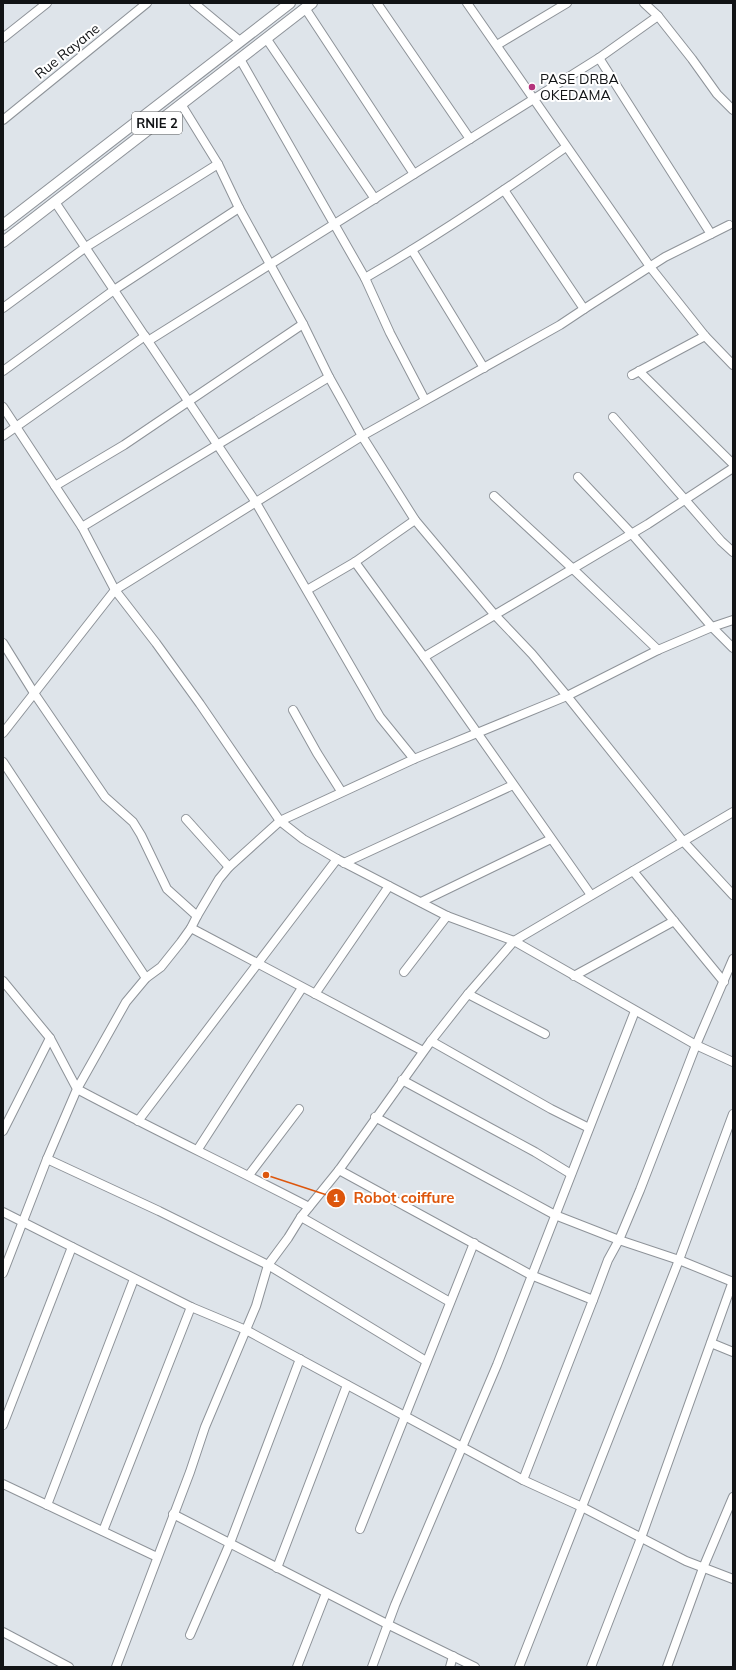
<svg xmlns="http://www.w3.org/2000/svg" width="736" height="1670" viewBox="0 0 736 1670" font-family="Mulish,sans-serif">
  <rect width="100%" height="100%" fill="#dee4ea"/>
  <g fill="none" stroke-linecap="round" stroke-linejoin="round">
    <defs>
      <g id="minor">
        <path d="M194 3 240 41"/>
        <path d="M377 3 470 139"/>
        <path d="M467 3 651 268 705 336 733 365"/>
        <path d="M644 3 658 16 692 59 717 94 733 110"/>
        <path d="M305 8 414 174"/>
        <path d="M3 38 47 3"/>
        <path d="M266 38 375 199"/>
        <path d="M497 45 567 3"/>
        <path d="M599 58 711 234"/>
        <path d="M240 59 365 278 390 333 425 400"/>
        <path d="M181 104 218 164 239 208 303 324 329 377 362 436 415 520 494 614 532 654 567 696 683 841 733 895"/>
        <path d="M3 120 147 3"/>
        <path d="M55 202 255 501 380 717 414 759"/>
        <path d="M412 250 484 368"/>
        <path d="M365 278C434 238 501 193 566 147"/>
        <path d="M3 308 86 247 218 164"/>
        <path d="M584 309 665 257 729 225"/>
        <path d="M148 341 599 58 658 16"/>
        <path d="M3 371 114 290 239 208"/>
        <path d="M639 371 733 464"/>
        <path d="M632 375 705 336"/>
        <path d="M3 407 82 527 115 590 156 643 200 704 280 821 303 839 337 859 447 916 514 941 696 1045 733 1062"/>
        <path d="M613 417 721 541 733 552"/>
        <path d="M3 436 145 336"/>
        <path d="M578 477 631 533 712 627 733 648"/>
        <path d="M55 486 124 445 303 324"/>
        <path d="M494 496 572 568 658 650"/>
        <path d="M82 527 329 377"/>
        <path d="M355 562 424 657 591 895"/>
        <path d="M307 590 355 562 415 520"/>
        <path d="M3 643 34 693 105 797 133 822 141 835 167 889 197 916"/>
        <path d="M424 657 648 524 733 468"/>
        <path d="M293 710 317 753 341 791"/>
        <path d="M3 733 115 590 362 436 560 325 584 309 504 190"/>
        <path d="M3 762 146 978"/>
        <path d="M186 819 229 867"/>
        <path d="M344 863 513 785"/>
        <path d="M633 871 724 982"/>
        <path d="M421 902 551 839"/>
        <path d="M191 928 423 1051"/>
        <path d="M404 972 447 916"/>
        <path d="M574 976 674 921"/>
        <path d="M3 981 50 1038 77 1089 47 1159 3 1273"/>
        <path d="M315 994 389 886"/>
        <path d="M468 994 545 1034"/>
        <path d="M431 1041 551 1109 589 1128"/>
        <path d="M402 1080 535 1152 571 1174"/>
        <path d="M375 1117 555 1215 619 1240 679 1260 733 1282"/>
        <path d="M138 1121 337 859"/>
        <path d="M3 1131 50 1038"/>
        <path d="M198 1149 302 988"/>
        <path d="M47 1159 159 1211 268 1265 426 1361"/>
        <path d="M339 1170 531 1275 593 1300"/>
        <path d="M249 1175 299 1109"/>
        <path d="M309 1207C232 1167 154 1130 77 1089L126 1002 146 978 161 967 181 942 191 928 197 916 219 879 229 867 280 821 414 759 567 696 658 650 712 627 733 620"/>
        <path d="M3 1212 191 1307 246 1330 523 1480 582 1507 686 1561 733 1579"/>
        <path d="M301 1217 450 1302"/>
        <path d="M711 1343 733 1352"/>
        <path d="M3 1425 72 1247"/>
        <path d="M523 1480 593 1300 608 1260 619 1240 640 1190 696 1045 733 959"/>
        <path d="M3 1484 157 1557"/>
        <path d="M47 1505 134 1279"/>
        <path d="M173 1514 389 1625 475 1667"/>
        <path d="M360 1529 474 1243"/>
        <path d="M103 1531 191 1307"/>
        <path d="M277 1568 347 1385"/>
        <path d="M3 1632 69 1667"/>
        <path d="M190 1635 230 1543 300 1359"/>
        <path d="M116 1667 190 1472 205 1427 256 1306 268 1265 288 1238 301 1217 339 1170 431 1041 468 994 514 941 733 812"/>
        <path d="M297 1667 326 1593"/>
        <path d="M372 1667 395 1605 497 1365 635 1011"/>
        <path d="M450 1667 453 1656"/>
        <path d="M519 1667 679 1260 733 1114"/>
        <path d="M591 1667 641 1538 733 1281"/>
        <path d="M667 1667 703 1568 733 1497"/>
      </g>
      <g id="major">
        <path d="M3 225 290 3"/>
        <path d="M3 242 312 3"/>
      </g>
    </defs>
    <!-- minor casing -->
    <use href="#minor" stroke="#8e9399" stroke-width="10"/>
    <!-- major casing -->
    <use href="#major" stroke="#8e9399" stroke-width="12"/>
    <!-- minor -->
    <use href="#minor" stroke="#fff" stroke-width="8"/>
    <!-- major -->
    <use href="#major" stroke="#fff" stroke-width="10"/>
  </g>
  <!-- markers -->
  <circle fill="#b4327c" stroke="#fff" stroke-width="1.5" cx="532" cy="87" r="4"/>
  <g text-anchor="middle" stroke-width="4" stroke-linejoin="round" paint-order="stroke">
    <!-- shield labels -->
    <rect fill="#fff" stroke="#585a5b" stroke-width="1" x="132" y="112" width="50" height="22" rx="3"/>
    <g font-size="13" font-weight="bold" fill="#111315">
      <text x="157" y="128">RNIE 2</text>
    </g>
    <!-- street labels -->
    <g font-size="14" fill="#111315" stroke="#fff">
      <text transform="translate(67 51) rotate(-39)" y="5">Rue Rayane</text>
    </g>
    <!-- poi labels -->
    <g font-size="14" fill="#111315" stroke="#fff" text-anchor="start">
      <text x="540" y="84">PASE DRBA<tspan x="540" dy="16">OKEDAMA</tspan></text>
    </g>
  </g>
  <!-- callouts -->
  <path fill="none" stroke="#dd560c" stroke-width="1.5" d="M266 1175L336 1198"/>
  <g fill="#dd560c" stroke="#fff" stroke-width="1.5">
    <circle cx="266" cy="1175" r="4"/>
    <circle cx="336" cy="1198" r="10"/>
  </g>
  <g font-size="12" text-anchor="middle" font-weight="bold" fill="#fff">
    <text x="336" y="1202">1</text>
  </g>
  <g font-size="15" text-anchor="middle" font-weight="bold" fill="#dd560c" stroke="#fff" stroke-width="4" stroke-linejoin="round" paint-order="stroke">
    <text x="404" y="1203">Robot coiffure</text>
  </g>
  <!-- border -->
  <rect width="736" height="1670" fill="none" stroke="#111315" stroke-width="8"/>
</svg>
